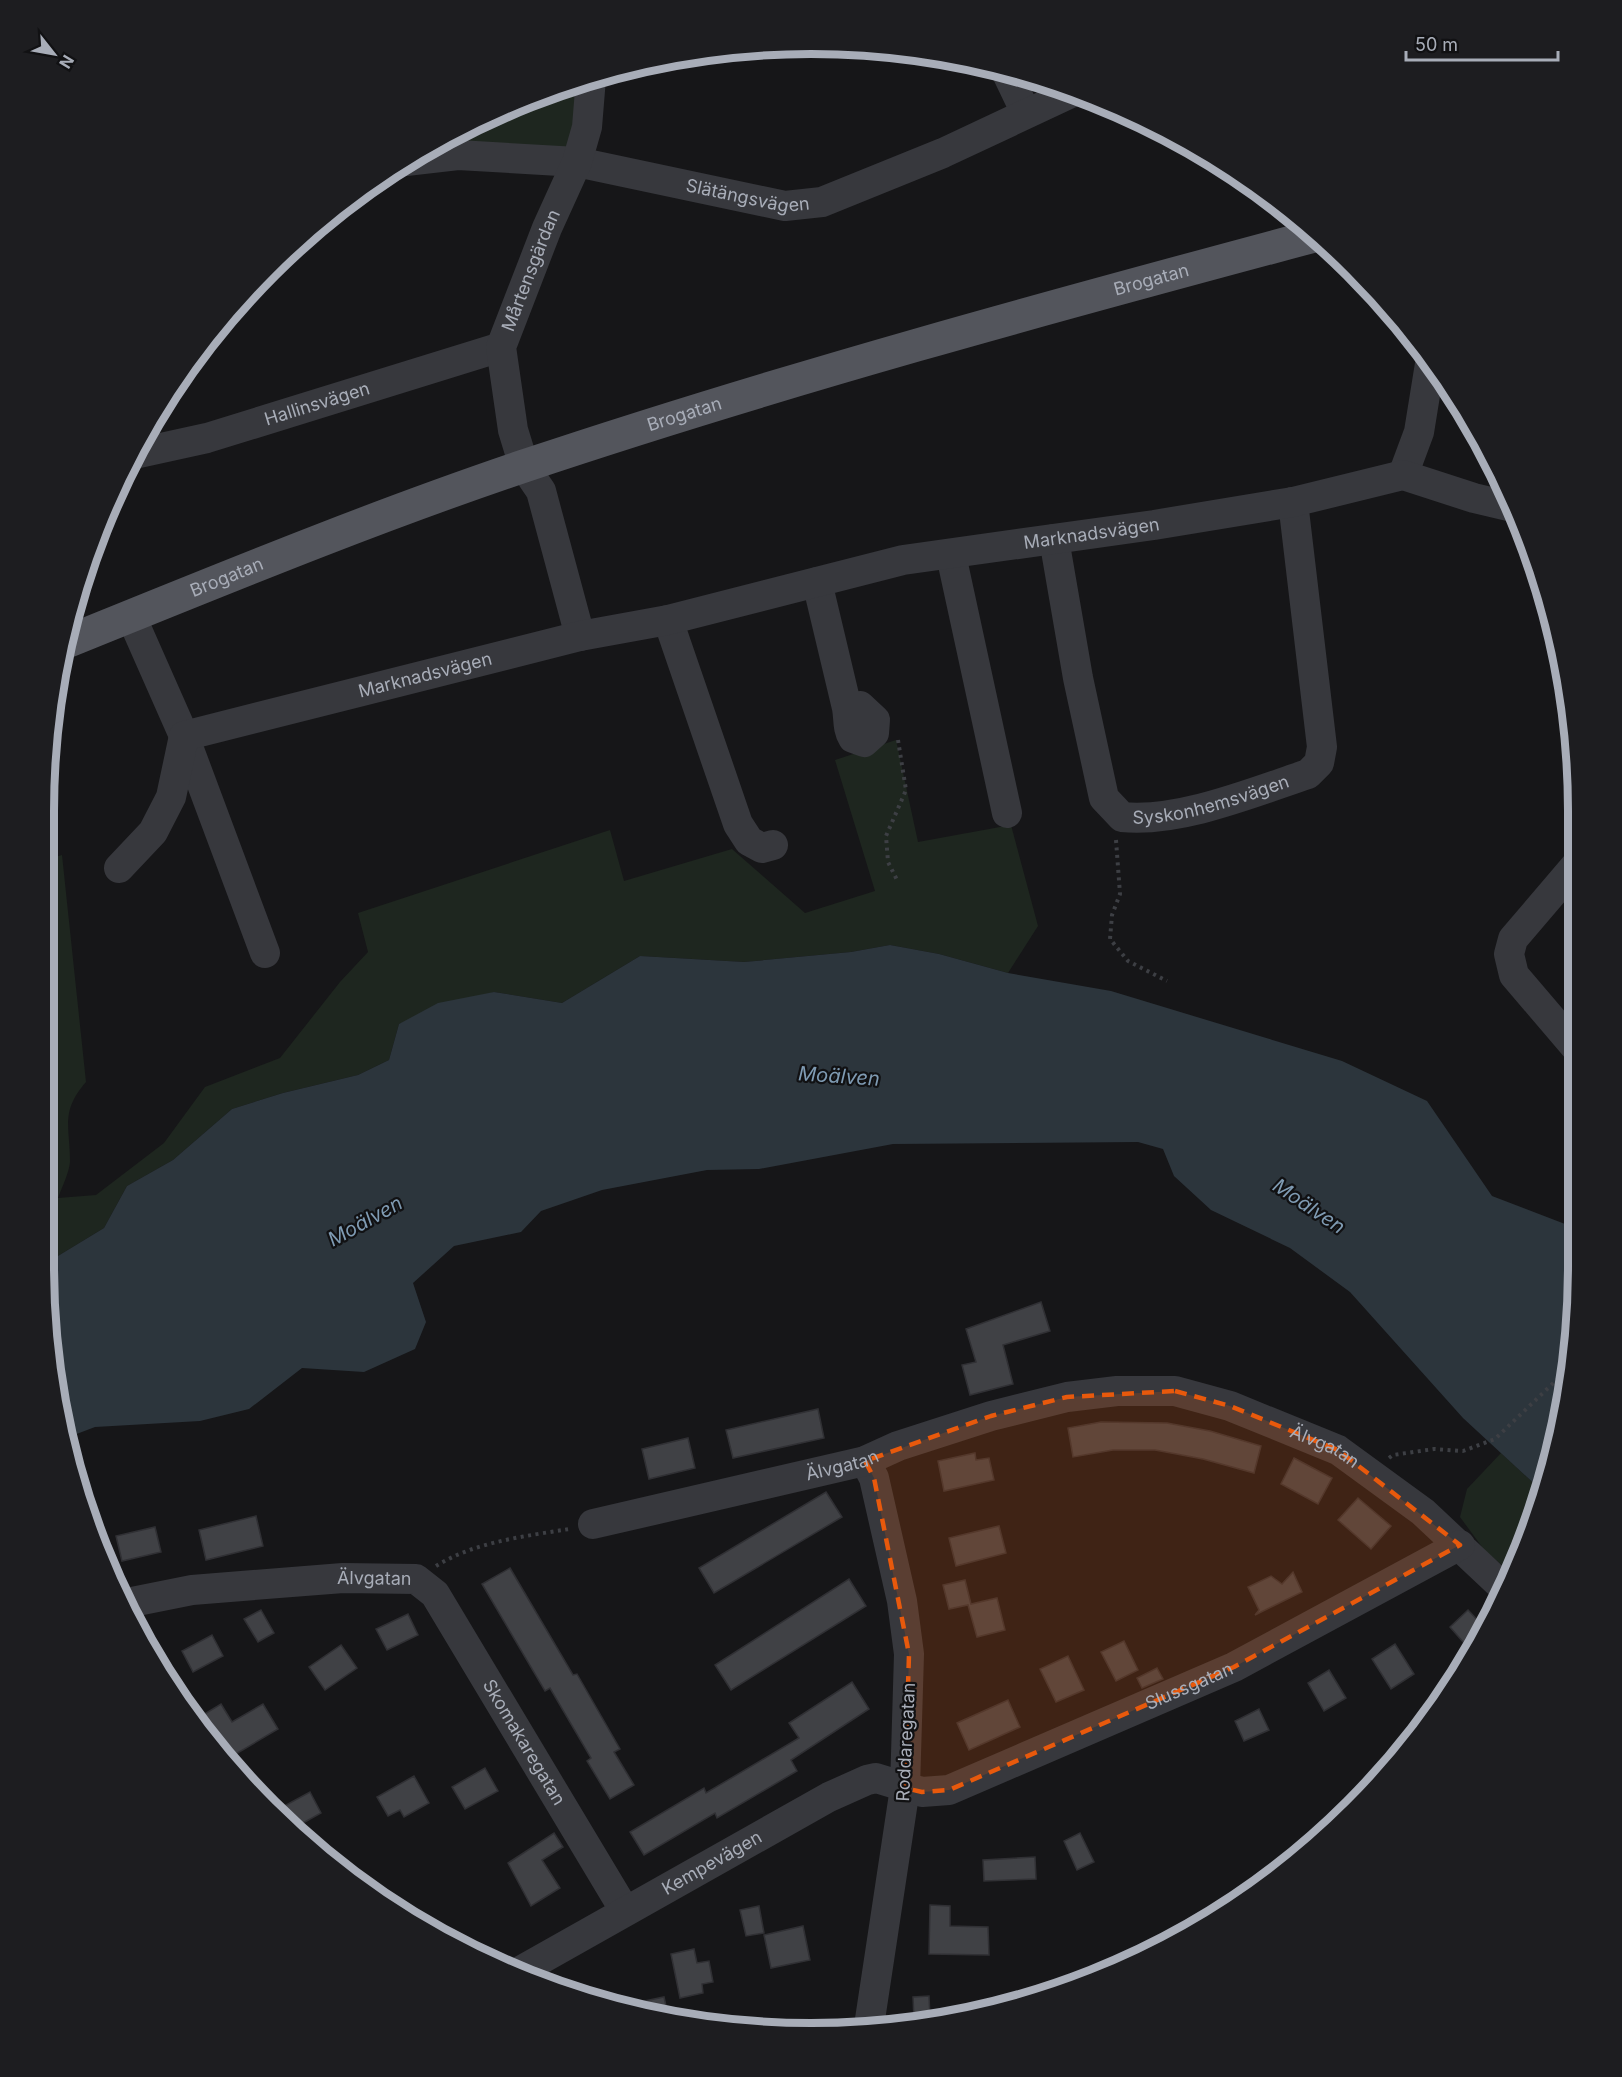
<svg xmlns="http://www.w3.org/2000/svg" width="1622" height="2077" viewBox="0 0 1622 2077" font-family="Inter,sans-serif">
  <rect width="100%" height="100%" fill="#161618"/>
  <!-- green -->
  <g fill="#1e261f">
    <path d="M591 82 577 162 427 147 453 135 454 137Z"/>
    <path d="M896 740 918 842 1011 825 1038 926 1008 973 939 954 890 945 851 952 744 962 640 956 562 1003 494 992 399 1024 389 1060 358 1075 283 1093 232 1109 173 1160 127 1186 104 1228 53 1259 44 1261 45 860 62 855 86 1082C60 1112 70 1126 70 1162 69 1173 62 1187 58 1198L96 1195 164 1143 205 1087 280 1058 340 982 368 952 358 913 610 830 624 881 732 849 805 913 875 891 835 760Z"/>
    <path d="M1501 1453 1541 1490 1520 1560 1513 1574 1485 1551 1460 1517 1467 1489Z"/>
  </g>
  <!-- water -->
  <path fill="#2c353c" d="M890 945 939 954 1008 973 1111 991 1342 1061 1427 1101 1492 1196 1578 1229V1266L1570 1349 1562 1341 1570 1351 1564 1415 1541 1490 1463 1418 1350 1292 1290 1248 1211 1210 1174 1176 1163 1149 1138 1142 893 1144 759 1169 707 1170 602 1190 541 1211 521 1232 454 1246 413 1283 426 1322 415 1349 364 1372 302 1368 249 1409 200 1421 95 1427 66 1438 44 1261 53 1259 104 1228 127 1186 173 1160 232 1109 283 1093 358 1075 389 1060 399 1024 438 1003 494 992 562 1003 640 956 744 962 851 952Z"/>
  <!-- building -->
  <g fill="#404145" stroke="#303034" stroke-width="1.5">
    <path d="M1041 1302 1050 1331 1003 1345 1013 1384 970 1395 962 1365 976 1362 966 1329Z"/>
    <path d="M818 1409 824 1438 733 1458 726 1430Z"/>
    <path d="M1101 1422 1167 1423 1210 1431 1261 1446 1254 1473 1203 1459 1155 1450H1113L1073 1457 1068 1428Z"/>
    <path d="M688 1438 695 1468 649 1479 642 1449Z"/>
    <path d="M975 1453 976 1460 989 1458 994 1480 944 1491 938 1461Z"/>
    <path d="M1294 1458 1332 1478 1318 1504 1281 1484Z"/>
    <path d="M826 1492 842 1517 714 1593 699 1568Z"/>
    <path d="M1358 1498 1391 1526 1371 1549 1338 1520Z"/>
    <path d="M256 1516 263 1546 206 1560 199 1530Z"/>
    <path d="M999 1526 1006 1553 956 1566 949 1538Z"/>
    <path d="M155 1527 161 1552 122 1561 116 1536Z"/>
    <path d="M510 1568 573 1675 577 1674 620 1749 614 1752 634 1785 610 1799 587 1761 591 1758 550 1688 545 1691 482 1584Z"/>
    <path d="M1293 1572 1302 1592 1255 1615 1259 1610 1248 1587 1271 1576 1282 1584Z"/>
    <path d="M849 1579 866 1606 731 1690 715 1665Z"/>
    <path d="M965 1580 971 1604 997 1598 1005 1630 977 1637 968 1605 949 1609 943 1585Z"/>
    <path d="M261 1610 274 1633 258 1642 244 1619Z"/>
    <path d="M1468 1610 1484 1627 1471 1651 1450 1627Z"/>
    <path d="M408 1614 418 1635 387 1650 376 1629Z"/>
    <path d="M212 1635 223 1656 193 1672 182 1651Z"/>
    <path d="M1124 1641 1138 1670 1116 1681 1101 1652Z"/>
    <path d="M1395 1644 1414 1674 1391 1689 1372 1659Z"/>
    <path d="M341 1645 357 1668 325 1690 309 1667Z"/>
    <path d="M1068 1656 1084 1690 1056 1702 1040 1669Z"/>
    <path d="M1157 1668 1163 1679 1142 1688 1137 1678Z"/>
    <path d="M1329 1670 1346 1698 1324 1711 1308 1683Z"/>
    <path d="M852 1682 869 1709 791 1760 797 1771 717 1818 715 1813 644 1855 630 1832 704 1788 706 1793 799 1738 789 1723Z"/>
    <path d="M1008 1700 1020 1727 969 1750 957 1723Z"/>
    <path d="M221 1704 232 1722 263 1704 278 1729 229 1758 198 1718Z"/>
    <path d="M1259 1709 1269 1730 1244 1741 1235 1721Z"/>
    <path d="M485 1768 498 1791 465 1809 452 1787Z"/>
    <path d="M414 1776 429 1803 404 1817 400 1810 388 1816 377 1797Z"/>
    <path d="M310 1792 321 1813 294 1828 273 1812Z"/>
    <path d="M554 1833 563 1847 542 1860 560 1888 531 1906 508 1863Z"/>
    <path d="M1080 1833 1094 1862 1077 1870 1064 1841Z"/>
    <path d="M1035 1857 1036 1879 984 1881 983 1860Z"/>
    <path d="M930 1905 950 1906V1926L988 1927 989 1955 929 1954Z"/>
    <path d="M759 1906 764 1933 746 1936 740 1910Z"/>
    <path d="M803 1926 810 1960 771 1968 764 1935Z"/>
    <path d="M694 1949 697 1963 709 1961 713 1982 702 1984 703 1993 680 1998 671 1954Z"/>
    <path d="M929 1996 930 2018 914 2020 913 1997Z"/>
    <path d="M664 1997 668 2015 620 2008V2006Z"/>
  </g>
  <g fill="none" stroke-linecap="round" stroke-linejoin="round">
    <!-- path -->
    <g stroke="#3d3f44" stroke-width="4" stroke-dasharray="3 4.5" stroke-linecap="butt">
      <path d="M898 740 906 790 886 836 888 862 898 882"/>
      <path d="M1116 840 1120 894 1112 915 1110 939 1128 961 1167 981"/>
      <path d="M1389 1458 1393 1455 1434 1449 1463 1451 1495 1439 1569 1368"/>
      <path d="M436 1566C474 1542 526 1536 569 1529"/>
    </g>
    <!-- minor -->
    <g stroke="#37383d" stroke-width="30">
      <path d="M1005 69 1026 113"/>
      <path id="s1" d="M406 161 458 155 577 162 785 206 822 202 943 153 1071 93"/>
      <path id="s2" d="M134 454 207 438 501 347"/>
      <path d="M1403 475 1419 432 1430 364"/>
      <path id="s3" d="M1054 539 1078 678 1104 798 1122 817C1179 823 1254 792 1308 774L1319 763 1322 747 1293 502"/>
      <path d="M951 555 1007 813"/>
      <path d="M817 582 847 708C849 719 847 728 853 738L864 742 874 733 875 720 860 706 847 708"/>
      <path d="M131 616 184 736 265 953"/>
      <path d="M668 620 738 824 749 841 762 848 773 845"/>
      <path id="s4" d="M580 636 541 491 524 466 513 430 501 347 547 228 577 162 587 127 591 78"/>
      <path d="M1577 864 1513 939 1509 954 1514 975 1578 1050"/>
      <path id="s5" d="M119 868 153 832 171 797 184 736 580 636 668 620 903 560 1154 525 1293 502 1403 475 1474 498 1512 507"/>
      <path d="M865 1461 874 1478 902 1601 909 1654 905 1788 869 2026"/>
      <path id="s6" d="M593 1524 865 1461 898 1446 991 1416 1067 1397 1117 1391H1175L1230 1406 1338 1450 1423 1512 1505 1589"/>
      <path id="s7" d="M127 1603 192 1590 343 1578 416 1579 435 1594 625 1911"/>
      <path id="s8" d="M522 1970 829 1797 867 1780 876 1778 922 1792 949 1790 1234 1667 1460 1545"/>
    </g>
    <!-- major -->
    <path stroke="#53555c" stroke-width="33" id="s9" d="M69 641C220 580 370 518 524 466 784 379 1049 307 1314 236"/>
  </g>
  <!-- marked area -->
  <path fill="#e8590c" fill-opacity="0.2" stroke="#e8590c" stroke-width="4.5" stroke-dasharray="12 8" stroke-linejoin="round" d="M1175 1391 1230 1406 1338 1450 1460 1545 1234 1667 949 1790 922 1792 905 1788 909 1654 874 1478 865 1461 991 1416 1067 1397Z"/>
  <g text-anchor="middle" stroke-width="4.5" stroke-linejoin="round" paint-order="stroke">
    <!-- street labels -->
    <g font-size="18" fill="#a8adb8" stroke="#111113">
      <text dy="6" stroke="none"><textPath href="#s1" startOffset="346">Slätängsvägen</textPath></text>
      <text dy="6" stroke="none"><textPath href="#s4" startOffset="384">Mårtensgärdan</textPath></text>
      <text dy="6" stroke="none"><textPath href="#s9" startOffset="1142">Brogatan</textPath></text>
      <text dy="6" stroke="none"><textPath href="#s2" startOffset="190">Hallinsvägen</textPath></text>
      <text dy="6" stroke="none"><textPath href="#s9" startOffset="656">Brogatan</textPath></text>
      <text dy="6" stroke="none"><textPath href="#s5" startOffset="1082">Marknadsvägen</textPath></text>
      <text dy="6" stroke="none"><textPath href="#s9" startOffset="170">Brogatan</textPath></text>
      <text dy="6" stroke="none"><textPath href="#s5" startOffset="400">Marknadsvägen</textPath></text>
      <text dy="6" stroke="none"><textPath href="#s3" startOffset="381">Syskonhemsvägen</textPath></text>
      <text dy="6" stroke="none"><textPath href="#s6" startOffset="760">Älvgatan</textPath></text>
      <text dy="6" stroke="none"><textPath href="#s6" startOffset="256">Älvgatan</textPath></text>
      <text dy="6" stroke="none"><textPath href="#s7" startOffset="249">Älvgatan</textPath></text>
      <text dy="6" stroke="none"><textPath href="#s8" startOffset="740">Slussgatan</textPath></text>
      <text dy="6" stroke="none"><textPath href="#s7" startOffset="488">Skomakaregatan</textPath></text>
      <text transform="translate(906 1742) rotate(-87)" y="6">Roddaregatan</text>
      <text dy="6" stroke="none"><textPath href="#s8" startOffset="218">Kempevägen</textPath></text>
    </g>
    <!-- water labels -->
    <g font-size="20" font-style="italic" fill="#7f9bb3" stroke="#111113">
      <text transform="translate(839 1076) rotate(4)" y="7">Moälven</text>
      <text transform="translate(1309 1206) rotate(34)" y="7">Moälven</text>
      <text transform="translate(365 1221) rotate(-29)" y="7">Moälven</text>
    </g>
  </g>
  <!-- crop -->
  <path d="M0 0H1622V2077H0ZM811 54H811A757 757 0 0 1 1568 811V1266A757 757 0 0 1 811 2023H811A757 757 0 0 1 54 1266V811A757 757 0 0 1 811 54Z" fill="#1d1d20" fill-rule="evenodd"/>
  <path fill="none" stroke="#a8adb8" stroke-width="8" d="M811 54H811A757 757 0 0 1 1568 811V1266A757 757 0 0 1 811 2023H811A757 757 0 0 1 54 1266V811A757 757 0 0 1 811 54Z"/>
  <!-- north arrow -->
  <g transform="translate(54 54) rotate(121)" stroke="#111113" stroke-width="4.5" paint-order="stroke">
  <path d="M0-4.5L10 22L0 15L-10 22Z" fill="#a8adb8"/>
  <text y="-9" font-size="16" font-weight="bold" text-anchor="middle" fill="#a8adb8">N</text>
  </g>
  <!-- scale -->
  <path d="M1406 51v9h152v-9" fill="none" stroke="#a8adb8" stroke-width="3"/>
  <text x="1415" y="51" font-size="18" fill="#a8adb8" stroke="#111113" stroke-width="4.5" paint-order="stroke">50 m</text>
</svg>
